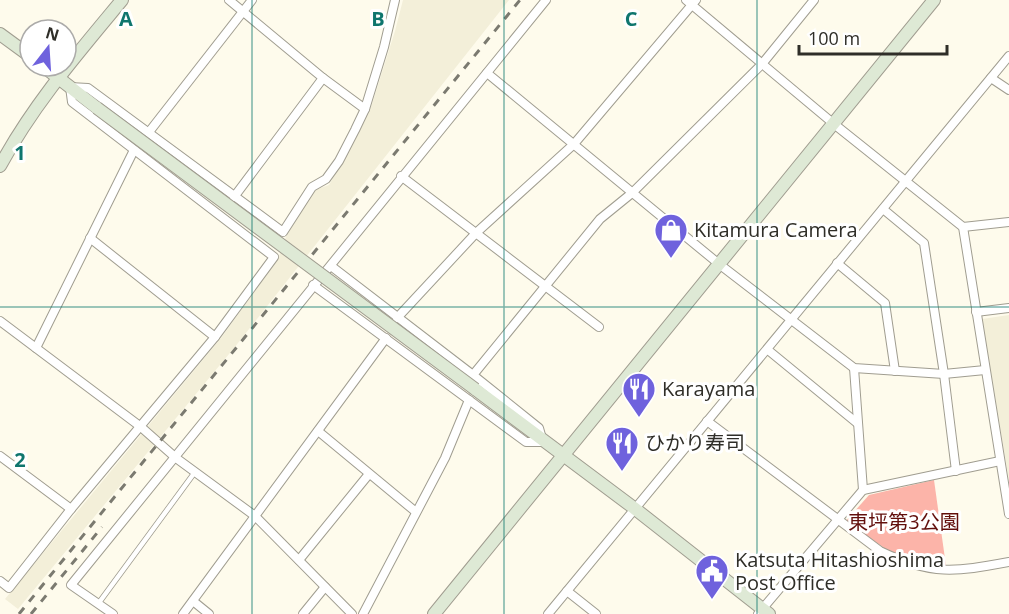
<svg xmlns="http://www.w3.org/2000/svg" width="1009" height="614" viewBox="0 0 1009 614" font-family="'Open Sans','Noto Sans JP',sans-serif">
  <rect width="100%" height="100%" fill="#fefbec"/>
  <!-- built -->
  <g fill="#f3efd9">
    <path d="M403 0H509L234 348 18 609 5 599 221 338 278 259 289 228 315 190 329 185 359 133 372 104 395 31Z"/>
    <path d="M1009 315V481L982 319Z"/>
  </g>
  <!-- green -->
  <path fill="#fcb4a9" d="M934 480 946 566 919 561 890 552 846 521 869 495Z"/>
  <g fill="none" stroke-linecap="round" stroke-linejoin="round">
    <defs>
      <path id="lane" d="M98 604 195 472"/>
      <g id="street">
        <path d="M229 0 323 78 365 109"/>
        <path d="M686 0 834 124 963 227 1009 514"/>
        <path d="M487 73 719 264 854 368 944 374 985 370"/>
        <path d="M991 78 1009 90"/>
        <path d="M149 132 252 0"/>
        <path d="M401 176 599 327"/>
        <path d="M234 197 323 78"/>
        <path d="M883 209 924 243 944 374 956 471"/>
        <path d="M963 227 1009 222"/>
        <path d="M90 238 215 337"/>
        <path d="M837 263 885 303 895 371"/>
        <path d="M313 285 526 442H543L539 428 473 375 331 266"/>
        <path d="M976 312 1009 308"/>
        <path d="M397 318 476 233 574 144 696 0"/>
        <path d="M0 321 141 427 176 458 255 516 352 614"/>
        <path d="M36 348 134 150"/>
        <path d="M768 350 857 423"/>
        <path d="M854 368 863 490"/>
        <path d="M473 375 600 219 632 193 762 64 814 0"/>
        <path d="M707 421 880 551C932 576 955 572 1009 562"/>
        <path d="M318 431 416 512"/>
        <path d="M0 456 71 509"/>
        <path d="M299 560 369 474"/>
        <path d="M0 581 9 588 71 509 215 337 274 257 72 102 70 87 88 88 283 232 312 187 326 179 339 161 355 130 365 109 384 47 395 0"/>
        <path d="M567 591 596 614"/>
        <path d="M193 601 209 614"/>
        <path d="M113 614 71 585 546 0"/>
        <path d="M183 614 386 338"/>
        <path d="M303 614 325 587"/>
        <path d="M363 614 445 458 469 400"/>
        <path d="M548 614 1009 56"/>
        <path d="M758 614 863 490 1000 461"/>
      </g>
      <g id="secondary">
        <path d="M0 34 30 56"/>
        <path d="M43 66 97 108"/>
        <path d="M0 166C33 105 78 53 122 0"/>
        <path d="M475 389 634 508 769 614"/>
        <path d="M434 614 934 0"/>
      </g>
    </defs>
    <!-- lane casing -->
    <use href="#lane" stroke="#a09d90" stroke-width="6"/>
    <!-- street casing -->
    <use href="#street" stroke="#a09d90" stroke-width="10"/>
    <!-- secondary casing -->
    <use href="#secondary" stroke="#a09d90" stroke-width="14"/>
    <!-- lane -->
    <use href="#lane" stroke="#fff" stroke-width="4.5"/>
    <!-- street -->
    <use href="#street" stroke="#fff" stroke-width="8"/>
    <!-- secondary -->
    <use href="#secondary" stroke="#dee9d5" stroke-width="12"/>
    <!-- rail -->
    <g stroke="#7b7a70" stroke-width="3" stroke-dasharray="8 8" stroke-linecap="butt">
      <path d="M19 614 520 0"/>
      <path d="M31 614 102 527"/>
    </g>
    <defs>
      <path id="secondary-bridge" d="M97 108 475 389"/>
    </defs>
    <!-- secondary-bridge casing -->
    <use href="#secondary-bridge" stroke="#a09d90" stroke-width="14" stroke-linecap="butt"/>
    <!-- secondary-bridge -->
    <use href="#secondary-bridge" stroke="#dee9d5" stroke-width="12"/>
  </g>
  <!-- grid -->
  <path fill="none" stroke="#0f766e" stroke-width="1.5" stroke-opacity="0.55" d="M252 0V614M504 0V614M757 0V614M0 307H1009"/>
  <!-- icons -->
  <defs>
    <symbol id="shop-pin" viewBox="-11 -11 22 30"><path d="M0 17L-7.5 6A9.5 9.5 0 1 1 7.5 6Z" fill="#6f62dd" stroke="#fff"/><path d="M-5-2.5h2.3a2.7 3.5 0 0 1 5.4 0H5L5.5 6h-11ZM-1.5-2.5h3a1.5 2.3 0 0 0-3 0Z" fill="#fff"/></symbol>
    <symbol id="restaurant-pin" viewBox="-11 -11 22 30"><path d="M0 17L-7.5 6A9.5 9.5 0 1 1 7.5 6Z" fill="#6f62dd" stroke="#fff"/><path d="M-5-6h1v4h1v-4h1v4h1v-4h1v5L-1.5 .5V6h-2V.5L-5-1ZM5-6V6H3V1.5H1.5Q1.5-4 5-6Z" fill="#fff"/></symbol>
    <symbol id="civic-pin" viewBox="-11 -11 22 30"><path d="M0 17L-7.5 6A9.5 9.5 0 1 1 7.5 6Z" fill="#6f62dd" stroke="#fff"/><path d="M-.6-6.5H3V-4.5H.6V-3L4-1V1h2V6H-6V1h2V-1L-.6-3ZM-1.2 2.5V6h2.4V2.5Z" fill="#fff"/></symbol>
  </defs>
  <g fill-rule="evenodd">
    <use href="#shop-pin" x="652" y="211" width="38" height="52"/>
    <use href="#restaurant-pin" x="620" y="370" width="38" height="52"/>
    <use href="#restaurant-pin" x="603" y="424" width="38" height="52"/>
    <use href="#civic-pin" x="693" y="552" width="38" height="52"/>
  </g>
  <g text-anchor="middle" stroke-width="6" stroke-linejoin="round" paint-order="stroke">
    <!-- poi labels -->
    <g font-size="20" fill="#2f2e28" stroke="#fff" text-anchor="start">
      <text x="694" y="237">Kitamura Camera</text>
      <text x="662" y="396">Karayama</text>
      <text x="645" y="450">ひかり寿司</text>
      <text x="735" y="567">Katsuta Hitashioshima<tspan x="735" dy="23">Post Office</tspan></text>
    </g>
    <!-- park labels -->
    <g font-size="20" fill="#620f0c" stroke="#fff">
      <text x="904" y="529">東坪第3公園</text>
    </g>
  </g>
  <g font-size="20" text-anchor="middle" font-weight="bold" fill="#0f766e" stroke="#fff" stroke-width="6" stroke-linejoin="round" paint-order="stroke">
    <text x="126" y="26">A</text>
    <text x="378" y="26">B</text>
    <text x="631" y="26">C</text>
    <text x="20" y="160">1</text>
    <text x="20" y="467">2</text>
  </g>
  <!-- north arrow -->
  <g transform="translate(48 48) rotate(17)"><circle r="28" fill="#ffffff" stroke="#acaba9" stroke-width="1.5"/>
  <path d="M0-4.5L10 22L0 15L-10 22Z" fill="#6f62dd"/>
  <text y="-9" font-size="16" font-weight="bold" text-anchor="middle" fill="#2f2e28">N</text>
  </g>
  <!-- scale -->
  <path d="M799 45v9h148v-9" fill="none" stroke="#2f2e28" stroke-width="3"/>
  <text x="808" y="45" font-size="18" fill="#2f2e28" stroke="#ffffff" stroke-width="4.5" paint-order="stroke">100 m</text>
</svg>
